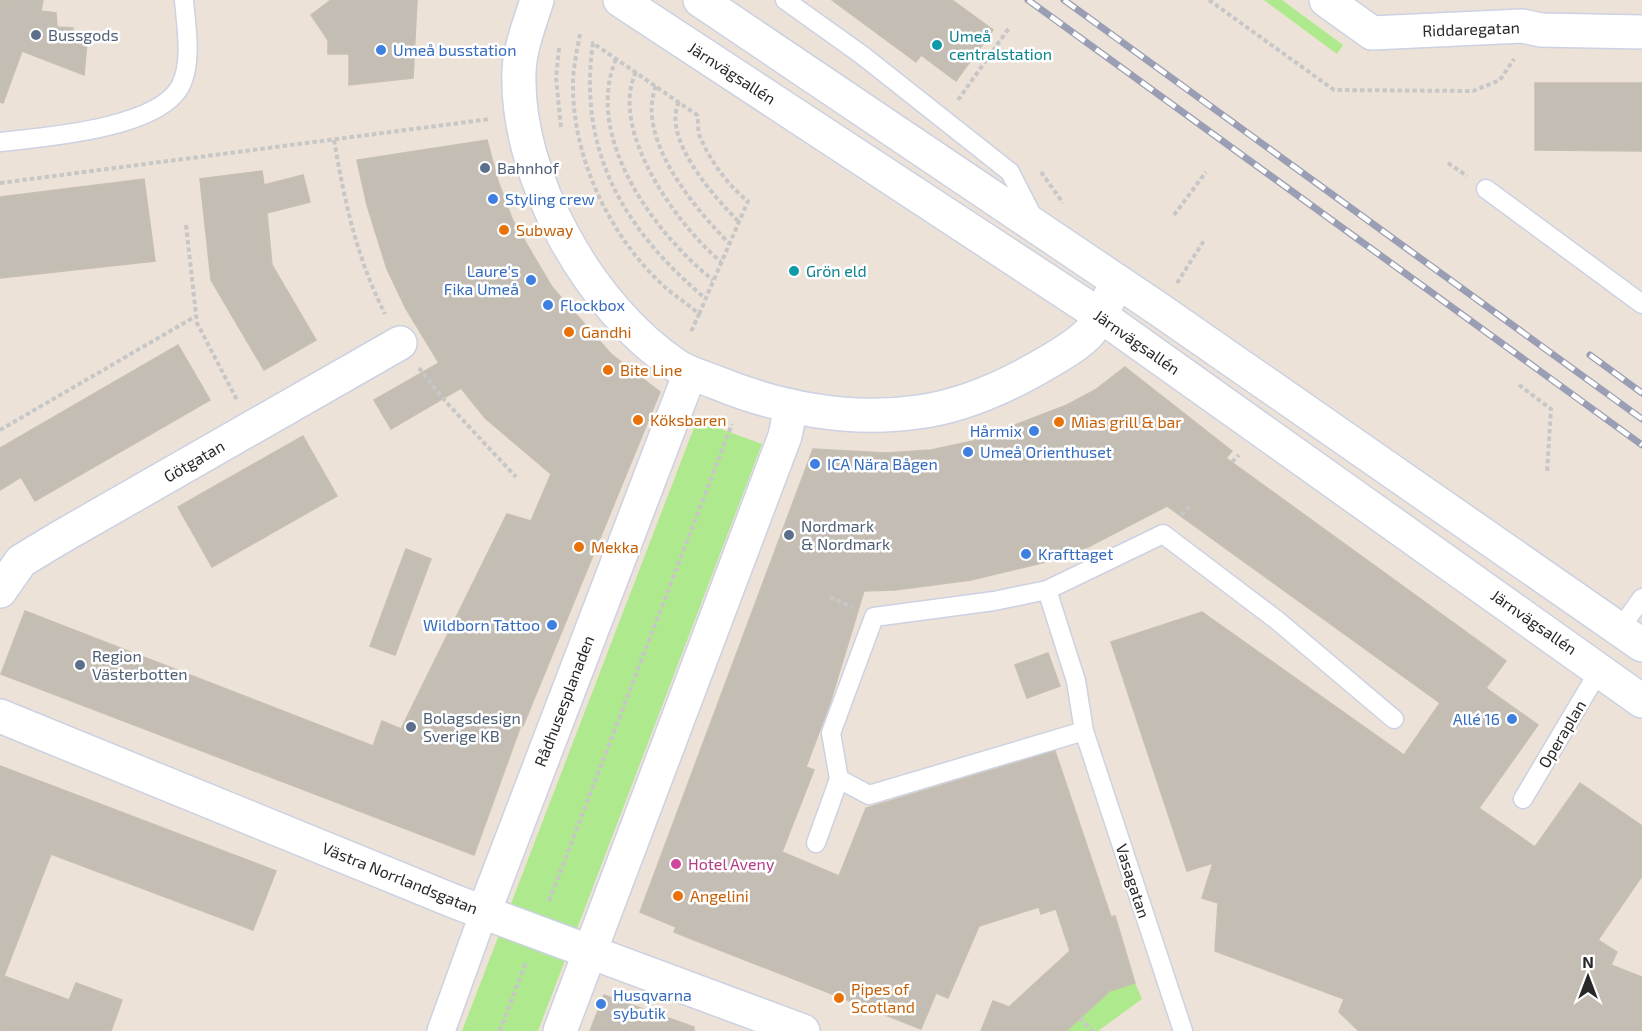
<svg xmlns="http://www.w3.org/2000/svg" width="1642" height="1031" viewBox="0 0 1642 1031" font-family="'Exo 2',sans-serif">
  <rect width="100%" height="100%" fill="#ece2d7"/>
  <!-- green -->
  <g fill="#afe98d">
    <path d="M1264 0H1282L1343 45 1337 54Z"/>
    <path d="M697 420 762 444 538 1031H462Z"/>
    <path d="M1135 983 1142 999 1098 1031H1066L1110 991Z"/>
  </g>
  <!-- building -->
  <g fill="#c3bdb4" stroke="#c7bfb1" stroke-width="1.5">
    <path d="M0 0H43L41 11 56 13 57 27 73 28 72 42H87L84 75 22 51 3 103 0 102Z"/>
    <path d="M331 0H417L413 78 349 85V54H328V40L311 15Z"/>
    <path d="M832 0H952L993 30 956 81 921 55 916 62Z"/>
    <path d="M1535 83H1642V151L1535 150Z"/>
    <path d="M487 140 498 181 513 221 552 287 611 354 660 392 523 726 521 725 474 855 1 674 25 611 373 746 382 721 401 729 507 514 531 521 551 474 485 418 461 388 391 429 374 400 439 363 406 309 387 269 367 205 357 160Z"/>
    <path d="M262 171 264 185 303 175 310 202 267 213 272 265 316 340 264 370 211 280 200 179Z"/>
    <path d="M144 179 155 261 0 278V197Z"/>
    <path d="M178 345 210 400 35 501 21 477 0 490V448Z"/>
    <path d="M1125 367 1232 451 1226 458 1506 661 1486 688 1538 725 1479 808 1535 847 1580 783 1642 826V876L1598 940 1617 952 1611 965 1642 977V1031H1359L1339 1012 1344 999 1215 951 1218 903 1202 898 1213 863 1187 871 1111 642 1202 612 1404 755 1440 703 1167 506 1088 547 1050 561 971 580 895 590 864 591 830 703 806 767 814 770 782 852 839 876 866 808 1055 751 1111 917 1115 916 1135 983 1110 991 1066 1031H981L993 1001 1009 1007 1070 951 1056 909 1041 914 1039 907 979 926 948 998 936 993 921 1029 674 932 676 927 640 912 813 449 886 453 931 450 973 441 1067 405 1095 390Z"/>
    <path d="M303 436 337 496 212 567 178 507Z"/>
    <path d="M406 549 431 559 395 655 370 646Z"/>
    <path d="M1048 653 1060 686 1027 698 1015 665Z"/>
    <path d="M0 766 276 871 253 930 51 854 4 976 69 1000 76 983 122 1000 111 1031H0Z"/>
    <path d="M604 995 694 1027V1031H590Z"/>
  </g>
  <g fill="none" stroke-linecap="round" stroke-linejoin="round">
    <defs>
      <g id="service">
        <path d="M785 0 862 55 1010 172 1034 219"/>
        <path d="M0 142C45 137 156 129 180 87 193 63 186 25 184 0"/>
        <path d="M1486 189 1642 304"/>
        <path d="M1047 590 1163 534 1278 621 1394 719"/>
        <path d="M1620 629 1642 598"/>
        <path d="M1084 731 869 795 839 779 831 733 874 617 994 601 1047 590 1076 681 1084 731 1183 1031"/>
        <path d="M1523 799 1600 669"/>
        <path d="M816 843 839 779"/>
      </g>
      <path id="pedestrian" d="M441 1031 484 912"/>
      <g id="minor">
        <path d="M537 0C530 23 520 47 519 71 515 176 590 309 677 366 688 373 702 377 715 382 778 408 849 422 918 412 957 407 1000 389 1034 370 1052 360 1074 348 1088 334 1101 319 1108 299 1117 282"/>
        <path d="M1326 0 1372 33 1522 26 1541 30 1642 32"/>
        <path d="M0 591 21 561 59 538 400 343"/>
        <path d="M0 716 456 902 803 1031"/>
        <path d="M484 912 690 373"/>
        <path d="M560 1031 785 436 791 406"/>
      </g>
      <g id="secondary">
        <path d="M620 0 1101 316 1642 701"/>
        <path d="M700 0 1160 310 1642 645"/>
      </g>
    </defs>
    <!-- service casing -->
    <use href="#service" stroke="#ccd1e3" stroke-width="21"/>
    <!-- pedestrian casing -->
    <use href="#pedestrian" stroke="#ccd1e3" stroke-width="30"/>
    <!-- minor casing -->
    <use href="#minor" stroke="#ccd1e3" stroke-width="36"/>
    <!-- secondary casing -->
    <use href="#secondary" stroke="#ccd1e3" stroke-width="36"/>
    <!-- path -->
    <g stroke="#c7c7c7" stroke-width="4" stroke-dasharray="4.5 3" stroke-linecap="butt">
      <path d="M1209 0 1334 90 1473 91 1500 80 1514 59"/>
      <path d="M580 34C577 51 573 68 573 84 572 158 611 239 666 288 676 297 688 304 699 314L690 334"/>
      <path d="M559 48 556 78 561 127"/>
      <path d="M616 59C583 137 655 234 713 280"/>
      <path d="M636 72C608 130 678 226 721 262"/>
      <path d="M656 86C635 138 695 209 729 243"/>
      <path d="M958 100 1009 28"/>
      <path d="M679 102C661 138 715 198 739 222"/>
      <path d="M334 140C345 203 356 256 385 314"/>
      <path d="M1448 163 1467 176"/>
      <path d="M1041 172 1063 203"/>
      <path d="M0 183 490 119"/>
      <path d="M1174 215 1206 172"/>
      <path d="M186 225 197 323 237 400"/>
      <path d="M1177 283 1205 239"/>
      <path d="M699 314 748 201C728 186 710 160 700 137 697 130 699 122 697 115L593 43C577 151 625 231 705 298"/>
      <path d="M419 368 446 402 516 477"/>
      <path d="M1519 385 1551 409 1547 473"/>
      <path d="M0 430 196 316"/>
      <path d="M1232 462 1239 455"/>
      <path d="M1181 515 1189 507"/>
      <path d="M830 597 852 607"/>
      <path d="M549 901 732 424"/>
      <path d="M1080 1018 1093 1031"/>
      <path d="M500 1031 526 962"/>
    </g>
    <!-- service -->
    <use href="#service" stroke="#fff" stroke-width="18"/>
    <!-- pedestrian -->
    <use href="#pedestrian" stroke="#fff" stroke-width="27"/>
    <!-- minor -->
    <use href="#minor" stroke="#fff" stroke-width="33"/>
    <!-- secondary -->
    <use href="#secondary" stroke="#fff" stroke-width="33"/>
    <defs>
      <g id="rail">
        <path d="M1028 0 1642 445"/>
        <path d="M1064 0 1642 419"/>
        <path d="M1590 355 1642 393"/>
      </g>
    </defs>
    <!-- rail casing -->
    <use href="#rail" stroke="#9a9eb4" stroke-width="7"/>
    <!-- rail -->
    <use href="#rail" stroke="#fff" stroke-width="4.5" stroke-dasharray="14" stroke-linecap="butt"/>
  </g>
  <!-- markers -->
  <g fill="#5c6f8a" stroke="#fff" stroke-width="2">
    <circle cx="36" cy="35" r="6"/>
    <circle cx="485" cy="168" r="6"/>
    <circle cx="789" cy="535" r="6"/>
    <circle cx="80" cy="665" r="6"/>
    <circle cx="411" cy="727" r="6"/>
  </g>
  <g fill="#0f9aa8" stroke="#fff" stroke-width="2">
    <circle cx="937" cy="45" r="6"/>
    <circle cx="794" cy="271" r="6"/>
  </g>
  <g fill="#3f7fe0" stroke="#fff" stroke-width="2">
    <circle cx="381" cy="50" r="6"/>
    <circle cx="493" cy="199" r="6"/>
    <circle cx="531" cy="280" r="6"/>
    <circle cx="548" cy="305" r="6"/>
    <circle cx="1034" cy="431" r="6"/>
    <circle cx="968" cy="452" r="6"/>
    <circle cx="815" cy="464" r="6"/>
    <circle cx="1026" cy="554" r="6"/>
    <circle cx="552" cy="625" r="6"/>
    <circle cx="1512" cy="719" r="6"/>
    <circle cx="601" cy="1004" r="6"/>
  </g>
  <g fill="#e8710a" stroke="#fff" stroke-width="2">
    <circle cx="504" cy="230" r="6"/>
    <circle cx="569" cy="332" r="6"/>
    <circle cx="608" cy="370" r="6"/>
    <circle cx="638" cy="420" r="6"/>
    <circle cx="1059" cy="422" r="6"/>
    <circle cx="579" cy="547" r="6"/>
    <circle cx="678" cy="896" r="6"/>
    <circle cx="839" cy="998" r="6"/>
  </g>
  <circle fill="#d1479c" stroke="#fff" stroke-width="2" cx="676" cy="864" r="6"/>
  <g text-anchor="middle" stroke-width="5" stroke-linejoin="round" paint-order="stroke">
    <!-- street labels -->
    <g font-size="16" fill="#282828" stroke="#fff">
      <text transform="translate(1471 29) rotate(-2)" y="6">Riddaregatan</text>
      <text transform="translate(732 73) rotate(33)" y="6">Järnvägsallén</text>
      <text transform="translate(1137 342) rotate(35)" y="6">Järnvägsallén</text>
      <text transform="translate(194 461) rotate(-30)" y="6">Götgatan</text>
      <text transform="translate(1534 622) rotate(35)" y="6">Järnvägsallén</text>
      <text transform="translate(564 701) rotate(-69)" y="6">Rådhusesplanaden</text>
      <text transform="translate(1562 734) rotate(-59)" y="6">Operaplan</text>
      <text transform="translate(400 878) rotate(22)" y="6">Västra Norrlandsgatan</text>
      <text transform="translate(1133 881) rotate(72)" y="6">Vasagatan</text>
    </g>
    <!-- service labels -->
    <g font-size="16" fill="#4e5e75" stroke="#fff" text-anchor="start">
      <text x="48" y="41">Bussgods</text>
      <text x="497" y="174">Bahnhof</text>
      <text x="801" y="532">Nordmark<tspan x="801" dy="18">&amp; Nordmark</tspan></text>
      <text x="92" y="662">Region<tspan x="92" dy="18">Västerbotten</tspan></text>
      <text x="423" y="724">Bolagsdesign<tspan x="423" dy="18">Sverige KB</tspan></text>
    </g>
    <!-- culture labels -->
    <g font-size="16" fill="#0d838f" stroke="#fff" text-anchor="start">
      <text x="949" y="42">Umeå<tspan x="949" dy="18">centralstation</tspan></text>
      <text x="806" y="277">Grön eld</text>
    </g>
    <!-- shop labels -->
    <g font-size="16" fill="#366cbe" stroke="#fff" text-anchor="start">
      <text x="393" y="56">Umeå busstation</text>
      <text x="505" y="205">Styling crew</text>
      <text x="519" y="277" text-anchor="end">Laure's<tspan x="519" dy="18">Fika Umeå</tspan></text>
      <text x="560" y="311">Flockbox</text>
      <text x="1022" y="437" text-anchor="end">Hårmix</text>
      <text x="980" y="458">Umeå Orienthuset</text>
      <text x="827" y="470">ICA Nära Bågen</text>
      <text x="1038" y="560">Krafttaget</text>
      <text x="540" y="631" text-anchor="end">Wildborn Tattoo</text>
      <text x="1500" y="725" text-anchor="end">Allé 16</text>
      <text x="613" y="1001">Husqvarna<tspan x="613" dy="18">sybutik</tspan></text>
    </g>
    <!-- food labels -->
    <g font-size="16" fill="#c56008" stroke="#fff" text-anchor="start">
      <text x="516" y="236">Subway</text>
      <text x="581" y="338">Gandhi</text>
      <text x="620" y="376">Bite Line</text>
      <text x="650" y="426">Köksbaren</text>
      <text x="1071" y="428">Mias grill &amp; bar</text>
      <text x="591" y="553">Mekka</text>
      <text x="690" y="902">Angelini</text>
      <text x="851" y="995">Pipes of<tspan x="851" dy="18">Scotland</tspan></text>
    </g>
    <!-- hotel labels -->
    <g font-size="16" fill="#b23c85" stroke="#fff" text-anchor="start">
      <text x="688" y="870">Hotel Aveny</text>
    </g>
  </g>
  <!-- north arrow -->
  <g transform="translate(1588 977)" stroke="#ffffff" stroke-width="4.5" paint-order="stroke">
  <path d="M0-4.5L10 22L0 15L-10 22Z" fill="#282828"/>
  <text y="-9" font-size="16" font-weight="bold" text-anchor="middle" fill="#282828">N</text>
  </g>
</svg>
